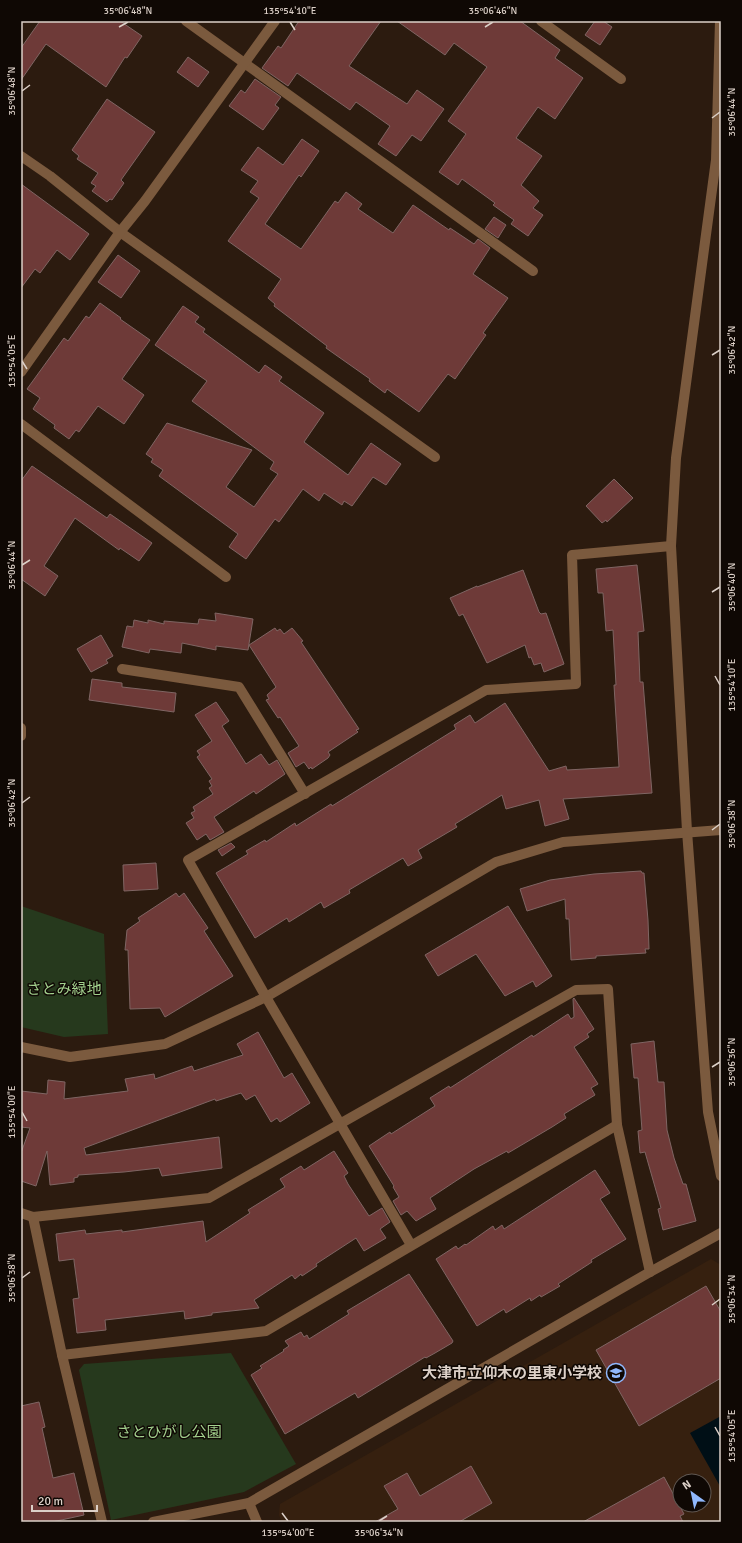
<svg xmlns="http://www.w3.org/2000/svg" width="742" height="1543" viewBox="0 0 742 1543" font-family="Signika,'Noto Sans JP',sans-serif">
  <rect width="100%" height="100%" fill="#2c1b0f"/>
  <!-- built -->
  <path fill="#36200f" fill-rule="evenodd" d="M711 1259 721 1265V1522H282L279 1515 280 1504ZM680 1481H704V1505H680Z"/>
  <!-- green -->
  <g fill="#26391d">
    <path d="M21 906 104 934 108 1034 64 1037 21 1027Z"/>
    <path d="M231 1353 296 1464 244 1492 111 1520 79 1370 84 1364Z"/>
  </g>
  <!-- water -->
  <path fill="#000f16" d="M721 1416V1488L690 1433Z"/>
  <!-- building -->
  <g fill="#6e3a38" stroke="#7f6563">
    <path d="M40 21H120L142 36 127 58 125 57 106 87 46 44 21 80V48Z"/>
    <path d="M299 21H381L349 66 407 104 417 90 444 109 421 141 412 135 396 156 378 144 390 126 356 102 350 110 297 73 288 86 262 68 278 46 281 48Z"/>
    <path d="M397 21H520L560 50 555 58 583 78 555 119 538 107 516 138 542 156 521 185 539 201 533 208 543 215 528 236 511 224 514 220 493 205 495 203 462 179 458 185 439 172 466 134 448 121 487 67 454 43 445 55Z"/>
    <path d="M595 21H603L612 27 600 45 585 35Z"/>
    <path d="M188 57 209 72 198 87 177 72Z"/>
    <path d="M255 79 281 97 275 105 279 108 263 130 229 106 241 90 245 93Z"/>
    <path d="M107 99 155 132 121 180 124 183 112 200 110 199 107 202 92 191 96 186 91 183 98 173 77 159 79 156 72 150Z"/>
    <path d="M302 139 319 151 301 177 299 175 265 224 301 249 335 201 338 203 346 192 362 204 358 209 393 233 413 205 449 230 450 228 474 244 478 239 490 248 473 274 508 298 483 333 486 335 455 379 448 374 419 412 387 389 385 393 369 381 370 379 326 348 327 346 274 306 275 304 268 298 281 279 228 241 259 198 250 192 258 181 241 170 258 147 283 165Z"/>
    <path d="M21 184 89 234 70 260 57 250 40 273 35 269 21 288Z"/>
    <path d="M494 217 506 225 498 238 485 229Z"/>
    <path d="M118 255 140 271 121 298 98 282Z"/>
    <path d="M100 303 121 318 120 319 150 340 122 379 144 395 124 424 98 406 79 432 76 430 69 439 54 428 55 425 33 409 40 398 27 389 64 338 68 341 86 316 89 318Z"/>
    <path d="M183 306 199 317 195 322 205 329 203 332 259 373 265 365 282 377 279 381 324 413 304 442 348 475 371 443 401 464 386 485 373 477 352 506 344 501 342 505 324 493 319 501 303 489 279 522 275 519 246 559 229 547 238 534 159 476 163 470 151 462 153 459 146 454 167 423 252 450 226 487 254 507 278 474 270 469 274 462 192 401 207 381 155 345Z"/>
    <path d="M32 466 107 518 110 514 152 543 139 561 120 548 119 550 75 518 44 566 58 576 45 596 21 579V481Z"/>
    <path d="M614 479 633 498 607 522 606 520 602 523 586 506Z"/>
    <path d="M637 565 644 631 638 632 640 682H643L652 793 563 799 569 819 545 826 539 800 506 809 502 795 455 824 457 827 418 850 422 858 408 866 403 858 349 890 350 893 324 908 321 902 289 922 287 918 255 938 216 873 248 854 246 851 265 840 266 842 295 823 296 826 331 804 332 806 456 729 454 725 470 715 475 723 505 703 549 771 566 766 567 770 619 767 614 685H616L613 630 606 631 603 593H598L596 569Z"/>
    <path d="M523 570 539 612 541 614 546 613 564 664 544 672 541 663 534 665 531 657 529 658 525 645 487 663 463 614 459 616 450 598 477 586V587Z"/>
    <path d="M215 613 253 619 248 650 216 646V650L182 643 181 653 150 649 149 653 122 647 127 626 133 627 134 620 148 623V620L164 624V621L198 624 199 619 216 621Z"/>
    <path d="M275 628 277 631 280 629 284 634 292 628 303 641 301 642 359 729 356 730 358 732 328 752 330 755 328 758 312 769 311 767 309 769 304 762 296 767 288 753 299 746 280 717 278 718 266 700 269 699 267 695 276 687 249 645Z"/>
    <path d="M101 635 113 656 106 660 108 663 91 672 77 649Z"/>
    <path d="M92 679 122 683V687L176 693 174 712 89 700Z"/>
    <path d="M216 702 229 721 222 726 246 764 261 754 269 765 277 760 285 774 256 794 254 791 214 817 224 832 210 840 206 834 197 840 186 823 194 818 191 813 195 811 193 807 213 794 209 788 212 786 209 781 212 779 197 757 200 755 197 751 212 741 195 715Z"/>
    <path d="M231 843 235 847 222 856 218 850Z"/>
    <path d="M156 863 158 889 124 891 123 865Z"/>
    <path d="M641 871 642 873H644L648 920 649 949H645L646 953 596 956V958L571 960 569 919H566L565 899 527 911 520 889 550 880 594 874Z"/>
    <path d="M176 893 179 897 184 893 208 928 204 931 233 976 165 1017 160 1008 130 1009 128 950H125L127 930 140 921 138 918Z"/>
    <path d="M508 906 552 976 536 987 533 981 505 996 476 954 438 976 425 955Z"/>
    <path d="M574 998 594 1029 587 1034 589 1037 574 1047 598 1084 591 1088 595 1095 564 1114 566 1118 552 1127 508 1153 507 1151 474 1169 430 1198 436 1209 416 1221 407 1211 401 1215 393 1201 399 1197 393 1187 394 1186 369 1146 390 1132 391 1134 435 1106 430 1098 449 1086 450 1088 532 1035 533 1037 568 1014 571 1019 574 1017 573 999Z"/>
    <path d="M258 1032 284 1078 292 1073 310 1103 280 1122 277 1118 271 1122 255 1095 246 1100 241 1093 216 1101 215 1099 84 1148 86 1155 219 1137 222 1168 162 1176 159 1168 124 1172 78 1175V1177L74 1178V1182L50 1185 47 1151 36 1186 21 1181V1153L30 1128 21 1127V1091L47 1094 48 1080 65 1082 64 1099 128 1091 125 1079 154 1074 155 1079 192 1066 194 1071 243 1055 237 1044Z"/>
    <path d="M654 1041 658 1082H664L667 1130 674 1158 683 1184H686L696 1221 663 1230 658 1209 661 1208 645 1152 640 1153 638 1131 642 1130 638 1078H634L631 1044Z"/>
    <path d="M334 1151 348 1173 344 1176 348 1184 369 1216 382 1208 390 1222 380 1229 386 1238 364 1251 356 1238 316 1264 317 1266 302 1276 301 1274 295 1279 292 1275 254 1300 259 1308 212 1313V1315L185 1319 184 1311 105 1320 106 1330 77 1333 73 1299 79 1298 74 1261V1259L59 1261 56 1234 85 1230 86 1234 122 1230V1232L203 1221 206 1242 250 1213 248 1210 285 1187 280 1179 301 1166 304 1170Z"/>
    <path d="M595 1170 610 1193 600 1199 626 1239 591 1260 592 1262 558 1284 560 1286 541 1297 540 1295 531 1301 530 1298 506 1313 504 1309 477 1326 436 1259 456 1246 458 1249 465 1244 466 1245 493 1226 495 1230 502 1225 504 1229Z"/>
    <path d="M409 1274 453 1341 452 1343 435 1353 426 1358 425 1357 358 1398 355 1393 285 1434 251 1375 262 1368 260 1366 284 1351 283 1350 289 1346 285 1341 301 1332 304 1337 307 1335 309 1339 349 1314 347 1311Z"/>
    <path d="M706 1286 721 1312V1378L639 1426 596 1350Z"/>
    <path d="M39 1402 45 1427 42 1428 53 1478 74 1473 84 1515 52 1522H21V1406Z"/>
    <path d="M471 1466 492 1503 459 1522H375L398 1509 384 1486 407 1473 420 1496Z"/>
    <path d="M664 1477 684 1514 680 1516 683 1522H583Z"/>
  </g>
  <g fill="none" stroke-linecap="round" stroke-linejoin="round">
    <!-- minor -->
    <g stroke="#7b5a3e" stroke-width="10">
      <path d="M186 21 533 271"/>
      <path d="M541 21 621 79"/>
      <path d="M720 21 716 160 676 458 671 546 687 831 708 1112 721 1176"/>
      <path d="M21 156 50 176 120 232 435 457"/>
      <path d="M21 372 120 232 145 201 275 21"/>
      <path d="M21 424 226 577"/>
      <path d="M122 669 239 687 305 794"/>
      <path d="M21 728V736"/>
      <path d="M21 1047 70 1057 165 1044 266 997 496 862 563 842 721 830"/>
      <path d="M21 1213 33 1217 209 1198 576 990 608 989 617 1125 650 1272"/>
      <path d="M33 1217 62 1355 102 1522"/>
      <path d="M411 1245 266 997 188 860 486 690 576 684 572 555 671 546"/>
      <path d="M62 1355 266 1331 617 1125"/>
      <path d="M249 1503 257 1522"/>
      <path d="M153 1522 249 1503 650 1272 721 1233"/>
    </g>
  </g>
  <!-- ticks -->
  <path fill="none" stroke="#dcd0c8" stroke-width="1.5" d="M290 22 295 30M119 27 128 22M485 27 493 22M22 91 30 85M712 118 720 112M712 355 720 350M22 361 27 369M22 565 30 560M712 592 720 587M715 676 720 685M22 803 30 797M712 830 720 824M712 1067 720 1062M22 1112 27 1121M22 1278 30 1272M712 1305 720 1299M715 1427 720 1436M282 1513 288 1521M379 1521 387 1516"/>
  <!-- icons -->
  <defs>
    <symbol id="school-ring" viewBox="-11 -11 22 22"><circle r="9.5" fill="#0f0804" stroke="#90b8fd" stroke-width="1.5"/><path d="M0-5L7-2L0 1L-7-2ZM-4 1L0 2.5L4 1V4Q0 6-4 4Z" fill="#90b8fd"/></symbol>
  </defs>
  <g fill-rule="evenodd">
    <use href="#school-ring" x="605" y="1362" width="22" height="22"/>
  </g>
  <g text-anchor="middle" stroke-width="3" stroke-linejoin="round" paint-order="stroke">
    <!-- park labels -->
    <g font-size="15" fill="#a3d18e" stroke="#0f0804">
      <text x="64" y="994">さとみ緑地</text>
      <text x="169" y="1437">さとひがし公園</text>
    </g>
    <!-- poi labels -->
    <g font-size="15" font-weight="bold" fill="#dcd0c8" stroke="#0f0804" text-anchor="end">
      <text x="602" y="1378">大津市立仰木の里東小学校</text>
    </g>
  </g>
  <!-- border -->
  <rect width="742" height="1543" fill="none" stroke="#0f0804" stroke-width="44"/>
  <!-- north arrow -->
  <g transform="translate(692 1493) rotate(327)"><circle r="19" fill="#0f0804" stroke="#615852"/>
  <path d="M0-3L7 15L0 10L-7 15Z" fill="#90b8fd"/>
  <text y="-6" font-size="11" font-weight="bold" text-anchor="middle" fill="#dcd0c8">N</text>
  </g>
  <!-- scale -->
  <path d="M32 1505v6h65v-6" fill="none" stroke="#dcd0c8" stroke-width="2"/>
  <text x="38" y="1505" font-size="12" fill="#dcd0c8" stroke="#0f0804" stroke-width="3" paint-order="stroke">20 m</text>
  <rect x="22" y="22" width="698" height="1499" fill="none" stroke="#dcd0c8" stroke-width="1.5"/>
  <g font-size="10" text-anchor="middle" fill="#dcd0c8">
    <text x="128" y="14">35°06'48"N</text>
    <text x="290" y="14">135°54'10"E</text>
    <text x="493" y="14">35°06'46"N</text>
    <text transform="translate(11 91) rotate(-90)" y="4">35°06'48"N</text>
    <text transform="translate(731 112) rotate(-90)" y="4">35°06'44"N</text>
    <text transform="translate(731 350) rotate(-90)" y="4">35°06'42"N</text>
    <text transform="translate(11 361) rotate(-90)" y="4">135°54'05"E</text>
    <text transform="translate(11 565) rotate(-90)" y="4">35°06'44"N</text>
    <text transform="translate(731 587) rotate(-90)" y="4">35°06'40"N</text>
    <text transform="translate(731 685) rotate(-90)" y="4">135°54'10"E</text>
    <text transform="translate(11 803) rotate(-90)" y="4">35°06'42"N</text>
    <text transform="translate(731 824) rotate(-90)" y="4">35°06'38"N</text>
    <text transform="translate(731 1062) rotate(-90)" y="4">35°06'36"N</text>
    <text transform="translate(11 1112) rotate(-90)" y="4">135°54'00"E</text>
    <text transform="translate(11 1278) rotate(-90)" y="4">35°06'38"N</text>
    <text transform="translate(731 1299) rotate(-90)" y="4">35°06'34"N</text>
    <text transform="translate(731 1436) rotate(-90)" y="4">135°54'05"E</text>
    <text x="288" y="1536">135°54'00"E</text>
    <text x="379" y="1536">35°06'34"N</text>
  </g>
</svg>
